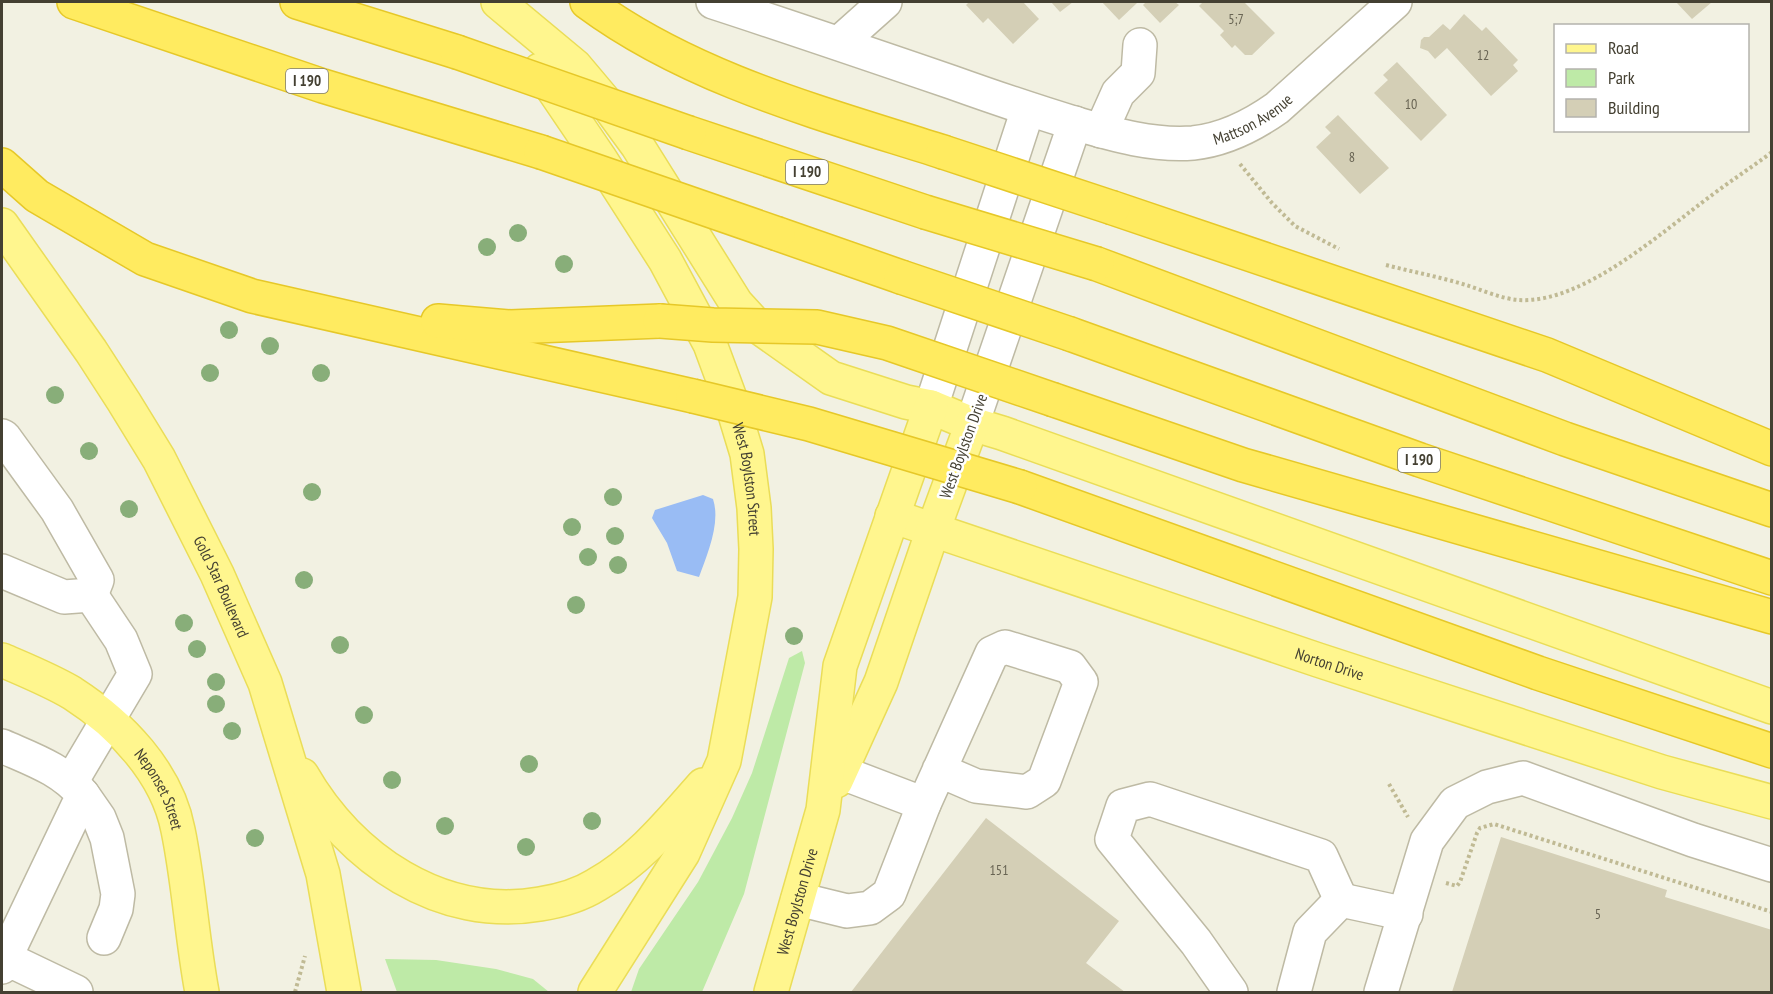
<svg xmlns="http://www.w3.org/2000/svg" width="1773" height="994" viewBox="0 0 1773 994" font-family="'PT Sans Narrow',sans-serif">
  <rect width="100%" height="100%" fill="#f2f1e2"/>
  <!-- green -->
  <g fill="#beeaa7">
    <path d="M802 651 805 663 744 894 702 992H631L639 969 698 882 732 818 752 773 789 658Z"/>
    <path d="M385 959 436 960 496 969 533 979 549 992H397Z"/>
  </g>
  <!-- water -->
  <path fill="#99bcf4" d="M703 495 713 499C721 523 707 555 699 577L677 571 667 543 652 518 655 510Z"/>
  <!-- building -->
  <g fill="#d4cfb6">
    <path d="M969 2H1023L1039 19 1013 44 988 18 983 23 966 5Z"/>
    <path d="M1051 2H1073L1060 12Z"/>
    <path d="M1102 2H1136L1137 3 1119 20Z"/>
    <path d="M1146 2H1175L1179 5 1160 23 1143 5Z"/>
    <path d="M1203 2H1244L1275 33 1252 55H1245L1235 45 1232 48 1220 35 1224 31 1199 6Z"/>
    <path d="M1676 2H1712L1692 19Z"/>
    <path d="M1464 14 1482 31 1486 27 1518 60 1513 65 1518 71 1491 96 1447 48 1435 59 1428 51 1420 48 1421 40 1424 37H1429L1443 24 1450 30Z"/>
    <path d="M1397 62 1447 115 1421 141 1374 93 1388 80 1383 75Z"/>
    <path d="M1338 115 1389 168 1360 194 1316 147 1331 133 1325 127Z"/>
    <path d="M986 818 1119 921 1086 963 1125 992H851Z"/>
    <path d="M1501 837 1667 890 1665 897 1772 930V992H1452Z"/>
  </g>
  <g fill="none" stroke-linecap="round" stroke-linejoin="round">
    <defs>
      <g id="minor">
        <path id="s1" d="M713 2C793 28 872 55 951 82 993 97 1034 111 1077 124 1115 135 1153 146 1193 143 1223 140 1253 125 1277 108L1395 2"/>
        <path d="M839 43 885 2"/>
        <path d="M1101 131 1118 93 1138 73 1140 45"/>
        <path d="M931 407 1028 109"/>
        <path d="M972 424 1075 123"/>
        <path d="M2 436 4 437 57 510 97 580 91 595 64 597 2 571"/>
        <path d="M2 746C31 759 62 769 83 795L5 958"/>
        <path d="M840 772 924 804"/>
        <path d="M71 782 135 674 121 640 91 595"/>
        <path d="M83 795 99 818 107 838 118 894 116 909 104 938"/>
        <path d="M798 899 847 911 870 908 889 894 924 804 992 653 1005 647 1070 667 1081 682 1044 781 1027 792 976 786 939 770"/>
        <path d="M1341 900 1406 914"/>
        <path d="M2 967 5 958 76 992"/>
        <path d="M1231 992 1196 942 1112 839 1123 806 1150 799 1321 856 1341 900"/>
        <path d="M1294 992 1310 932 1341 900"/>
        <path d="M1381 992 1427 841 1455 803 1487 787 1523 778 1693 840 1772 865"/>
      </g>
      <g id="major">
        <path d="M498 2 575 66 607 104 637 145 736 303 756 325 831 378 906 402 931 407 972 424 1002 433 1772 707"/>
        <path id="s2" d="M540 70 599 157 665 260 710 344 730 398 747 454 754 508 756 549 755 597 724 761 683 853 595 992"/>
        <path id="s3" d="M2 225 91 351 124 402 159 459 217 574 265 683 323 874 344 992"/>
        <path id="s4" d="M892 516 1318 660 1662 772 1772 802"/>
        <path id="s5" d="M2 660C25 670 50 680 72 693 120 724 167 772 178 830 189 883 192 939 202 992"/>
        <path d="M302 775C350 859 441 921 540 904 559 901 580 895 596 885 639 861 671 821 703 785"/>
        <path d="M836 781 881 682 933 530 972 424"/>
        <path id="s6" d="M771 992 823 810 840 666 931 407"/>
      </g>
      <g id="highway">
        <path d="M74 2 323 86 541 152"/>
        <path d="M297 2 457 52"/>
        <path d="M587 2C691 79 821 113 943 152"/>
        <path d="M689 133 925 212"/>
        <path d="M2 165 37 196 145 259 252 296 693 396"/>
        <path d="M1113 208 1547 355 1772 449"/>
        <path d="M778 234 901 277"/>
        <path d="M1097 264 1565 439 1772 510"/>
        <path d="M438 321 510 327 660 321"/>
        <path d="M1070 334 1420 460 1772 578"/>
        <path d="M1054 400 1243 465 1772 617"/>
        <path d="M1020 487 1538 673 1772 751"/>
      </g>
    </defs>
    <!-- minor casing -->
    <use href="#minor" stroke="#bebaa4" stroke-width="36"/>
    <!-- major casing -->
    <use href="#major" stroke="#eadd58" stroke-width="36"/>
    <!-- highway casing -->
    <use href="#highway" stroke="#e6c828" stroke-width="36"/>
    <!-- path -->
    <g stroke="#c0ba94" stroke-width="4" stroke-dasharray="3 3" stroke-linecap="butt">
      <path d="M1240 164 1272 203 1295 226 1339 249"/>
      <path d="M1386 265C1413 272 1440 277 1466 285 1482 290 1502 299 1519 300 1583 304 1663 231 1712 195 1732 180 1752 167 1772 152"/>
      <path d="M1389 784 1408 817"/>
      <path d="M1446 883 1457 886 1460 882 1477 833 1480 828 1494 824 1772 912"/>
      <path d="M295 992 305 956"/>
    </g>
    <!-- minor -->
    <use href="#minor" stroke="#fff" stroke-width="33"/>
    <!-- major -->
    <use href="#major" stroke="#fff68e" stroke-width="33"/>
    <!-- highway -->
    <use href="#highway" stroke="#ffeb60" stroke-width="33"/>
    <defs>
      <g id="highway-bridge">
        <path d="M457 52 689 133"/>
        <path d="M541 152 778 234"/>
        <path d="M943 152 1113 208"/>
        <path d="M925 212 1097 264"/>
        <path d="M901 277 1070 334"/>
        <path d="M660 321 713 325 817 327 887 343 1054 400"/>
        <path d="M693 396 809 424 1020 487"/>
      </g>
    </defs>
    <!-- highway-bridge casing -->
    <use href="#highway-bridge" stroke="#e6c828" stroke-width="36" stroke-linecap="butt"/>
    <!-- highway-bridge -->
    <use href="#highway-bridge" stroke="#ffeb60" stroke-width="33"/>
  </g>
  <!-- trees -->
  <g fill="#88ae79">
    <circle cx="518" cy="233" r="9"/>
    <circle cx="487" cy="247" r="9"/>
    <circle cx="564" cy="264" r="9"/>
    <circle cx="229" cy="330" r="9"/>
    <circle cx="270" cy="346" r="9"/>
    <circle cx="210" cy="373" r="9"/>
    <circle cx="321" cy="373" r="9"/>
    <circle cx="55" cy="395" r="9"/>
    <circle cx="89" cy="451" r="9"/>
    <circle cx="312" cy="492" r="9"/>
    <circle cx="613" cy="497" r="9"/>
    <circle cx="129" cy="509" r="9"/>
    <circle cx="572" cy="527" r="9"/>
    <circle cx="615" cy="536" r="9"/>
    <circle cx="588" cy="557" r="9"/>
    <circle cx="618" cy="565" r="9"/>
    <circle cx="304" cy="580" r="9"/>
    <circle cx="576" cy="605" r="9"/>
    <circle cx="184" cy="623" r="9"/>
    <circle cx="794" cy="636" r="9"/>
    <circle cx="340" cy="645" r="9"/>
    <circle cx="197" cy="649" r="9"/>
    <circle cx="216" cy="682" r="9"/>
    <circle cx="216" cy="704" r="9"/>
    <circle cx="364" cy="715" r="9"/>
    <circle cx="232" cy="731" r="9"/>
    <circle cx="529" cy="764" r="9"/>
    <circle cx="392" cy="780" r="9"/>
    <circle cx="592" cy="821" r="9"/>
    <circle cx="445" cy="826" r="9"/>
    <circle cx="255" cy="838" r="9"/>
    <circle cx="526" cy="847" r="9"/>
  </g>
  <g text-anchor="middle" stroke-width="5" stroke-linejoin="round" paint-order="stroke">
    <!-- number labels -->
    <g font-size="14" fill="#686453">
      <text x="1236" y="24">5;7</text>
      <text x="1483" y="60">12</text>
      <text x="1411" y="109">10</text>
      <text x="1352" y="162">8</text>
      <text x="999" y="875">151</text>
      <text x="1598" y="919">5</text>
    </g>
    <!-- shield labels -->
    <g fill="#fff" stroke="#7c7970" stroke-width="1.5">
      <rect x="286" y="69" width="42" height="24" rx="4.5"/>
      <rect x="786" y="160" width="42" height="24" rx="4.5"/>
      <rect x="1398" y="448" width="42" height="24" rx="4.5"/>
    </g>
    <g font-size="15" font-weight="bold" fill="#444032">
      <text x="307" y="86">I 190</text>
      <text x="807" y="177">I 190</text>
      <text x="1419" y="465">I 190</text>
    </g>
    <!-- street labels -->
    <g font-size="16" fill="#444032" stroke="#fff">
      <text dy="6" stroke="none"><textPath href="#s1" startOffset="567">Mattson Avenue</textPath></text>
      <text transform="translate(963 446) rotate(-70)" y="6">West Boylston Drive</text>
      <text dy="6" stroke="none"><textPath href="#s2" startOffset="464">West Boylston Street</textPath></text>
      <text dy="6" stroke="none"><textPath href="#s3" startOffset="424">Gold Star Boulevard</textPath></text>
      <text dy="6" stroke="none"><textPath href="#s4" startOffset="462">Norton Drive</textPath></text>
      <text dy="6" stroke="none"><textPath href="#s5" startOffset="210">Neponset Street</textPath></text>
      <text dy="6" stroke="none"><textPath href="#s6" startOffset="94">West Boylston Drive</textPath></text>
    </g>
  </g>
  <!-- border -->
  <rect width="1773" height="994" fill="none" stroke="#444032" stroke-width="6"/>
  <!-- legend -->
  <rect x="1554" y="24" width="195" height="108" fill="#ffffff" stroke="#b4b3ad" stroke-width="1.5"/>
  <rect x="1566" y="44" width="30" height="9" fill="#fff68e" stroke="#b4b3ad" stroke-width="1.5"/>
  <text x="1608" y="54" font-size="18" fill="#444032">Road</text>
  <rect x="1566" y="69" width="30" height="18" fill="#beeaa7" stroke="#b4b3ad" stroke-width="1.5"/>
  <text x="1608" y="84" font-size="18" fill="#444032">Park</text>
  <rect x="1566" y="99" width="30" height="18" fill="#d4cfb6" stroke="#b4b3ad" stroke-width="1.5"/>
  <text x="1608" y="114" font-size="18" fill="#444032">Building</text>
</svg>
